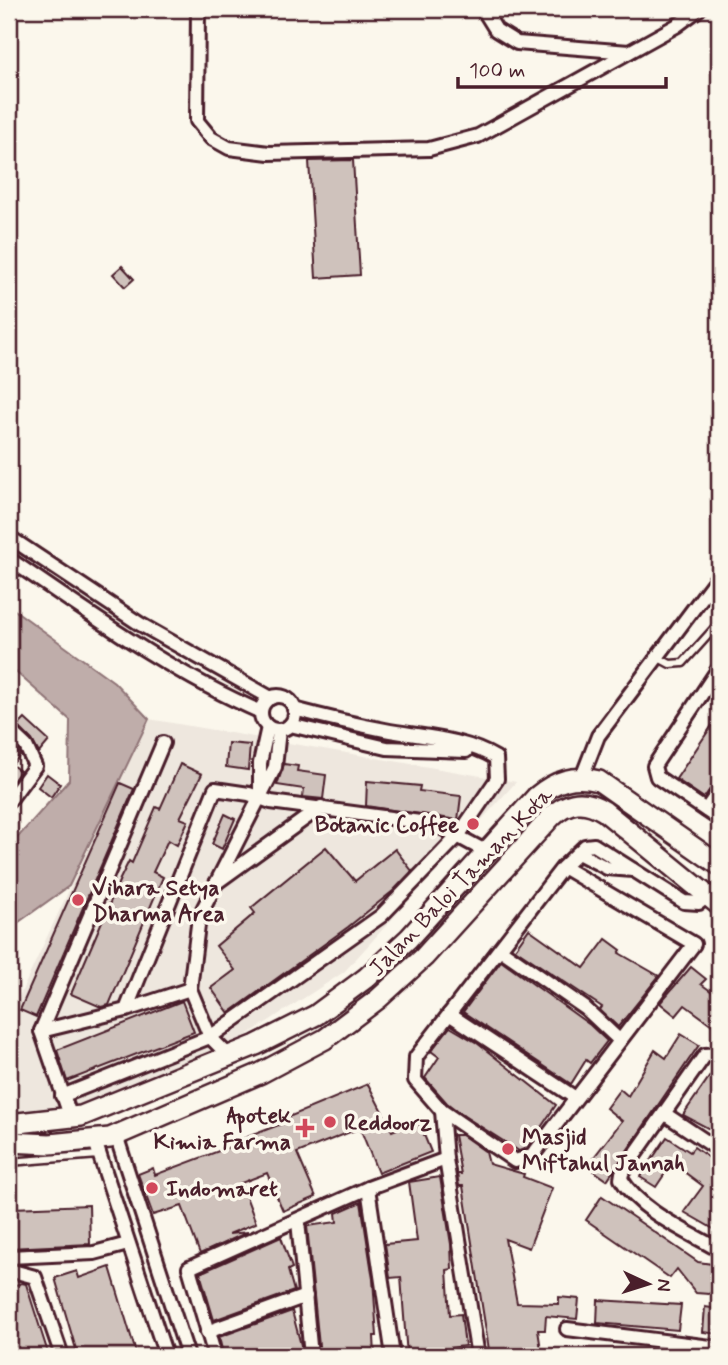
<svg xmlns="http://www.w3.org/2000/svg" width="728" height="1365" viewBox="0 0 728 1365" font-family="Mynerve,sans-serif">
  <rect width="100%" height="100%" fill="#fbf7ec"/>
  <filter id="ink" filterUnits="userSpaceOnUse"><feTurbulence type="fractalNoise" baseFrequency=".0143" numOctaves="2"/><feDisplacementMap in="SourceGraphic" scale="14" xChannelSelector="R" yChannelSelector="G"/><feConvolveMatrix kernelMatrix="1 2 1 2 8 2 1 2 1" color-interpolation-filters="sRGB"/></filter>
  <g filter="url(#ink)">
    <!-- built -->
    <path fill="#eee7de" d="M149 719 516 782 344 972 227 1048 66 1128 9 1126V1045L19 997Z"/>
    <!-- water -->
    <path fill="#bfadaa" stroke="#907477" stroke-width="2" d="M9 606 114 682 149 719 69 886 9 929V847L69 780 70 720 9 666Z"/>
    <!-- building -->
    <g fill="#cfc2bc" stroke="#4a1f2b" stroke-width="2">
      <path d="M353 160 360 275 316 278 309 161Z"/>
      <path d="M122 266 134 279 125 287 113 274Z"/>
      <path d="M719 715V782L712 786 704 798 676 779Z"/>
      <path d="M25 719 49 741 39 753 32 740 18 726Z"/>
      <path d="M9 742 20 755 12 765 20 771 9 787Z"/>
      <path d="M228 743 250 745 248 770 226 767Z"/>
      <path d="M180 764 202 774 180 818 188 821 177 845 168 840 153 872 163 877 109 1005 101 1007 71 994 120 879 129 861 132 863 156 807 160 809Z"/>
      <path d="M284 764 298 766 297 771 326 775 323 799 303 797 304 789 277 785Z"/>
      <path d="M47 774 60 784 51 797 38 787Z"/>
      <path d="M367 781 420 786 419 791 461 796 458 820 366 806Z"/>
      <path d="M120 783 134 789 36 1017 20 1010Z"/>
      <path d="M225 814 235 819 222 849 212 844Z"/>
      <path d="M326 847 355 881 395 849 412 871 393 891 348 927 229 1013 211 988 235 970 216 946 255 913 251 908Z"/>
      <path d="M529 929 584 968 606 939 621 950 619 953 659 976 618 1027 600 1010 602 1007 515 949Z"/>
      <path d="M501 961 590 1025 607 1041 590 1063 586 1060 571 1084 463 1012Z"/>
      <path d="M691 967 706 979 701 984 719 997V1030L685 1005 676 1016 660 1003Z"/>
      <path d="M182 1001 194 1032 67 1081 57 1050Z"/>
      <path d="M450 1027 477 1043 556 1105 527 1148 519 1151 464 1116 447 1103 425 1078 439 1057 431 1051Z"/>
      <path d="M681 1034 699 1045 607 1180 587 1166 622 1121 606 1108 620 1089 628 1096 655 1050 666 1058Z"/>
      <path d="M719 1063V1134L683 1115Z"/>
      <path d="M368 1084 392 1131 418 1120 431 1152 378 1173 360 1128 297 1153 316 1197 283 1211 267 1173 241 1183 256 1223 229 1234 248 1232 200 1254 182 1206 153 1215 138 1174 153 1168 155 1175 243 1142 242 1139 287 1122 286 1118Z"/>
      <path d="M454 1135H462L486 1152 489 1164 524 1174 523 1177 552 1188 529 1248 505 1239 517 1303 559 1304V1297L579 1299 577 1319 546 1316 545 1330H538L542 1356H490L463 1186H459L457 1174H461Z"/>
      <path d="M667 1137 690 1152 694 1147 719 1165V1232L684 1212 703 1186 672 1163 656 1187 640 1177Z"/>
      <path d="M440 1177 451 1244 452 1269 447 1270 450 1315 461 1314 465 1346 433 1350 434 1356H407L401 1277 390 1278 385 1244 417 1241 409 1182Z"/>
      <path d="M602 1196 698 1262 712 1264 719 1273 718 1286 709 1294 696 1293 677 1269 670 1278 586 1220Z"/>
      <path d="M361 1202 373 1279 377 1336H374L375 1356H320L307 1226 337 1222 336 1213Z"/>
      <path d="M89 1205 90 1244 9 1248V1211H14L13 1208Z"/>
      <path d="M281 1237 292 1268 288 1270 294 1291 214 1320 200 1273Z"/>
      <path d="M110 1267 137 1356H78L55 1278 77 1271 79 1278Z"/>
      <path d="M22 1283 26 1284 49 1356H9V1287Z"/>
      <path d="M598 1300 681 1305 678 1330 597 1323Z"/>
      <path d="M705 1307 719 1309V1334L703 1332Z"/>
      <path d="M292 1311 302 1349 276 1356H227L223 1354 219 1337Z"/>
    </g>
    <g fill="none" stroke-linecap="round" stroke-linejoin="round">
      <defs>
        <g id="service">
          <path d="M657 657 670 664 683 663 719 623"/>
          <path d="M9 1162 99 1155"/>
        </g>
        <g id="minor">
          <path d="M198 9 197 121 211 138 229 148 269 153 429 149 478 136 676 26 699 9"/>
          <path d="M483 9 496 30 517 43 629 52"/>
          <path d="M9 537 140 624 271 698"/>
          <path d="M9 559C90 614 171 673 261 712"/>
          <path d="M719 668 654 766 657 777 719 819"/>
          <circle cx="278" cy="713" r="17"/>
          <path d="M290 725 387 748 466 751"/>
          <path d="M9 730 26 746 35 766 9 801"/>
          <path d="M582 777 598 736 719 575"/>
          <path d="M260 794V763L268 727"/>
          <path d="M706 810 719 791"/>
          <path d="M578 853 607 868 633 870"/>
          <path d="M563 867 694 944 532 1156 515 1161 442 1111 415 1080 416 1057 563 867 585 846 594 845 684 902 699 903 707 896"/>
          <path d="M216 883 321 807"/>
          <path d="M500 949 585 1008 619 1040"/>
          <path d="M126 1010 215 789 249 794 271 802 435 824 487 852"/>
          <path d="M449 1014 574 1097"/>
          <path d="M41 1031 126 1010 190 989"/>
          <path d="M719 1054 705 1055 622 1173 621 1179C641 1212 687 1231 719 1250"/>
          <path d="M229 1056 210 1037 190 989 199 917 275 767 279 730"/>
          <path d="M62 1096 210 1037 381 916 458 836 497 779 496 758C463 738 422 737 385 730 354 724 324 717 294 709"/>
          <path d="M442 1111 446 1159 478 1356"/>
          <path d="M665 1114 719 1150"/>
          <path d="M71 1118 41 1031 163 743"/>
          <path d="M116 1135 188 1356"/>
          <path d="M95 1141 166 1356"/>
          <path d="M368 1188 393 1356"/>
          <path d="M298 1221 311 1356"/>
          <path d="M9 1257 94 1253 128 1244"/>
          <path d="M9 1270 35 1277 62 1356"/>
          <path d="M567 1329 719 1348"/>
          <path d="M207 1332 306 1296"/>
          <path d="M215 1356 189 1268 368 1188 446 1159"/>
        </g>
        <g id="trunk">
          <path d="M9 1124 81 1116 256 1045 316 1015 366 978 409 938 536 797C556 780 574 775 599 781L719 865"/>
          <path d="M9 1142 50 1144 110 1138 261 1073 325 1039 378 999 424 957 552 816C569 800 585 799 604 811L719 905"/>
        </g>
      </defs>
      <!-- service casing -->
      <use href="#service" stroke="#4a1f2b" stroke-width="11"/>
      <!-- minor casing -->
      <use href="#minor" stroke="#4a1f2b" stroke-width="18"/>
      <!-- trunk casing -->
      <use href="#trunk" stroke="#4a1f2b" stroke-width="24"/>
      <!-- service -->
      <use href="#service" stroke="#fbf7ec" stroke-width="6"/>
      <!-- minor -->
      <use href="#minor" stroke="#fbf7ec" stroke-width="12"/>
      <!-- trunk -->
      <use href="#trunk" stroke="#fbf7ec" stroke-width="19"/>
    </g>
  </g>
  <!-- markers -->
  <g fill="#d1495b" stroke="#fbf7ec" stroke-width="2.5">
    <circle cx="473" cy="824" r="7"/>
    <circle cx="78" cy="900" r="7"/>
    <circle cx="330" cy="1122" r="7"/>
    <path d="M301.5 1117.5h7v7h7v7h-7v7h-7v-7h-7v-7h7z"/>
    <circle cx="508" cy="1149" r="7"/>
    <circle cx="152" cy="1188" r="7"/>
  </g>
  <g text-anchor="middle" stroke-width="7" stroke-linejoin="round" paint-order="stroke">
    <!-- poi labels -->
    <g font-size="23" font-weight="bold" fill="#4a1f2b" stroke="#fbf7ec" text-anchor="start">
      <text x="459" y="832" text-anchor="end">Botanic Coffee</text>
      <text x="92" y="895">Vihara Setya<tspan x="92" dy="26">Dharma Area</tspan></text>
      <text x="291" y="1123" text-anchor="end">Apotek<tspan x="291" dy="26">Kimia Farma</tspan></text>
      <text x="344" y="1130">Reddoorz</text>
      <text x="522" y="1144">Masjid<tspan x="522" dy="26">Miftahul Jannah</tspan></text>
      <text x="166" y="1196">Indomaret</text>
    </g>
    <!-- street labels -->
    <g font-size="23" fill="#4a1f2b" stroke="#fbf7ec">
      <text transform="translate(460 881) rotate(-46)" y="8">Jalan Baloi Taman Kota</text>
    </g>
  </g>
  <!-- margin -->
  <rect width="728" height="1365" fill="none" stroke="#fbf7ec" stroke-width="35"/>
  <rect x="18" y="18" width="693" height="1330" fill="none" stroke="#4a1f2b" stroke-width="2.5" filter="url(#ink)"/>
  <!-- north arrow -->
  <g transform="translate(648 1284) rotate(94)" stroke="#fbf7ec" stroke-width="5" paint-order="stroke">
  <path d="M0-5L12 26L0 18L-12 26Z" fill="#4a1f2b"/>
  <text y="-10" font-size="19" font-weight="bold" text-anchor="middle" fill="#4a1f2b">N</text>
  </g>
  <!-- scale -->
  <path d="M458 77v10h208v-10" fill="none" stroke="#4a1f2b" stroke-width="3.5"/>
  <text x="469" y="77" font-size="21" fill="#4a1f2b" stroke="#fbf7ec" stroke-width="5" paint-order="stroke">100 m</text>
</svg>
